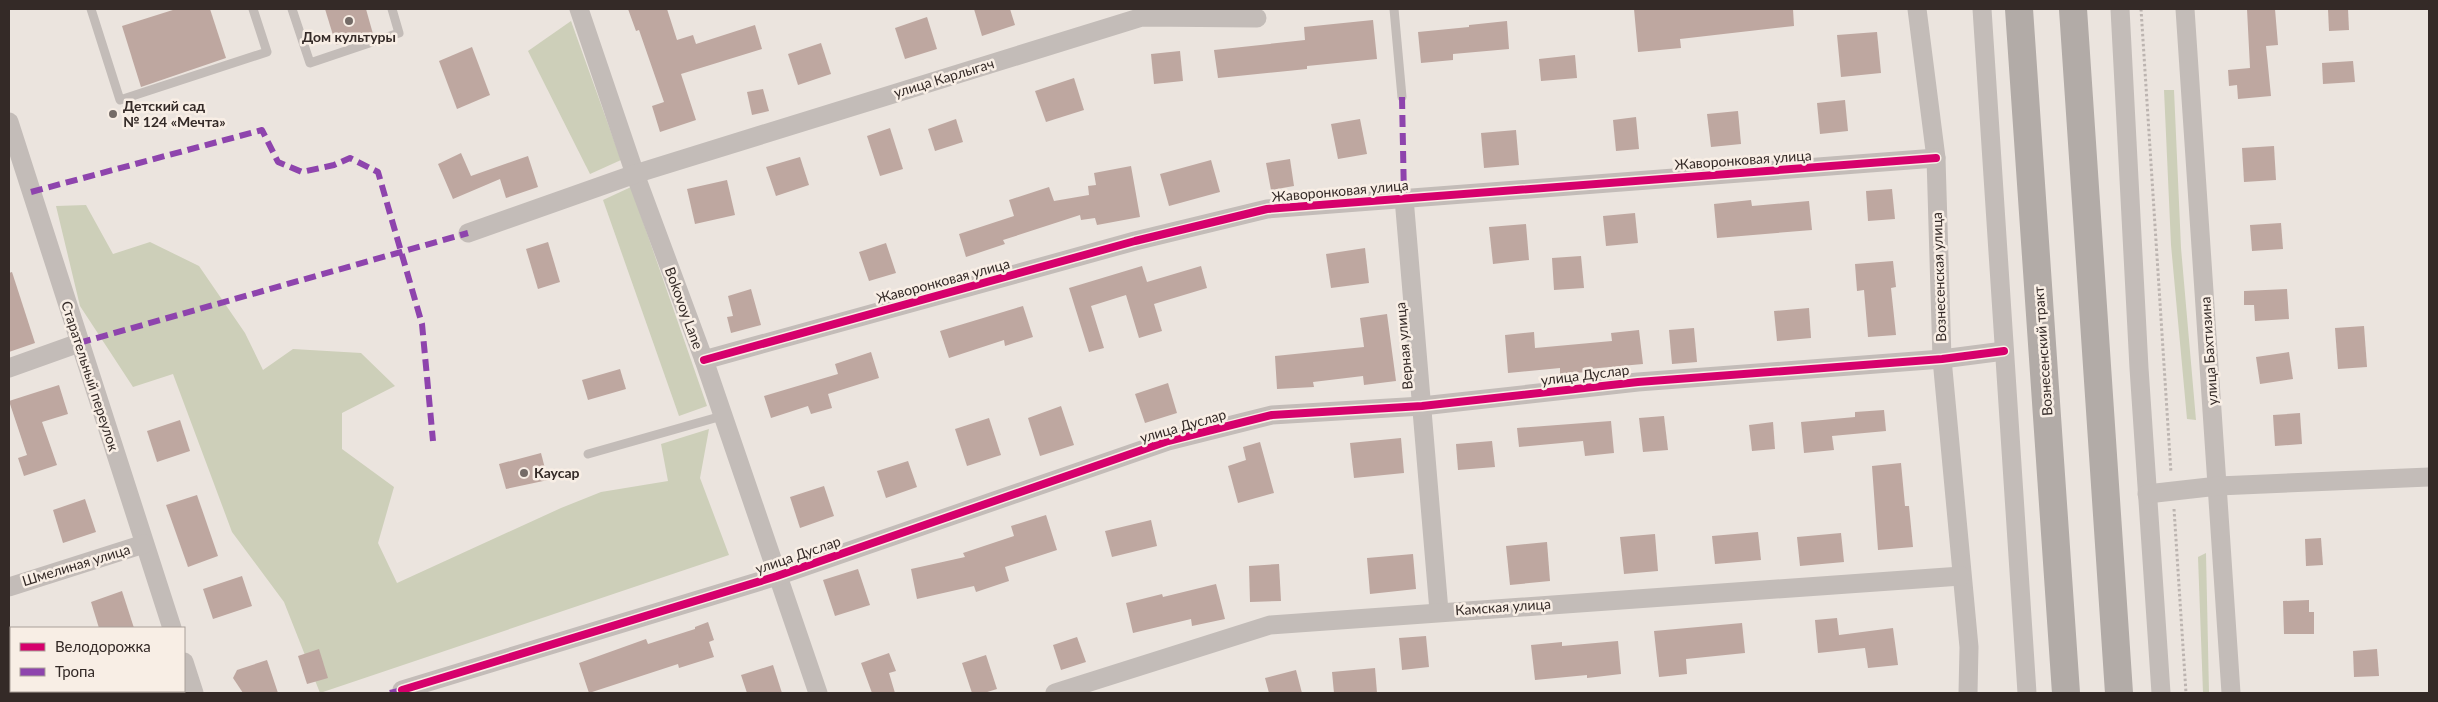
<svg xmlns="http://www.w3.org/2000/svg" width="2438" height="702" viewBox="0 0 2438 702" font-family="Lato,sans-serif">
  <rect width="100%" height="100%" fill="#ebe4de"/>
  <!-- green -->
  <g fill="#cdcfb9">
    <path d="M571 21 621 160 590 174 528 51Z"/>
    <path d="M2164 90H2174L2181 248 2196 420 2187 419 2171 245Z"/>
    <path d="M631 187 707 406 679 416 603 200Z"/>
    <path d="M86 205 113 254 150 242 199 266 245 333 263 370 293 349 361 353 395 386 342 413V449L394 487 378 543 397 583 561 508 601 492 668 481 661 444 709 429 700 478 729 555 320 693 284 602 232 532 173 374 133 387 80 306 56 206Z"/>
    <path d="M2206 553 2209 693H2203L2198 557Z"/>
  </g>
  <!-- building -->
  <g fill="#bea7a0">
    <path d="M176 9H210L226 58 141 87 122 26Z"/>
    <path d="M325 9H366L373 34 336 45Z"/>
    <path d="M628 9H667L677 40 693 35 696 44 755 25 762 49 681 74 696 120 660 132 652 106 664 102 639 30 636 31Z"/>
    <path d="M974 9H1010L1015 25 982 36Z"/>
    <path d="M1634 9H1793L1794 26 1680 39 1681 48 1638 52Z"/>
    <path d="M2247 9H2275L2278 45 2266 46 2271 96 2238 99 2237 85 2229 86 2228 70 2250 68Z"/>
    <path d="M2328 9H2348L2349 30 2329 31Z"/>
    <path d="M927 17 937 49 905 59 895 28Z"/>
    <path d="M1373 20 1377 59 1307 66V69L1218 78 1214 50 1305 40 1304 27Z"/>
    <path d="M1507 21 1509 49 1453 54V60L1421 63 1418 32 1469 27V25Z"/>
    <path d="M1877 32 1881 73 1841 77 1837 35Z"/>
    <path d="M821 43 831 74 798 85 788 54Z"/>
    <path d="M472 47 490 95 457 109 439 61Z"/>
    <path d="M1180 51 1183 81 1154 84 1151 54Z"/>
    <path d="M1575 55 1577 78 1541 81 1539 59Z"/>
    <path d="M2353 61 2355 82 2323 84 2322 63Z"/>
    <path d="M1074 78 1084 110 1046 122 1035 91Z"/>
    <path d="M763 89 769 111 752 115 747 92Z"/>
    <path d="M1845 100 1848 131 1820 134 1817 103Z"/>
    <path d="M1738 111 1741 144 1711 147 1707 114Z"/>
    <path d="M1636 117 1639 149 1616 151 1613 120Z"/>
    <path d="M956 119 963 142 935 151 928 129Z"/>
    <path d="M1360 119 1367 154 1338 159 1331 124Z"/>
    <path d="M890 128 903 169 880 176 867 136Z"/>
    <path d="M1516 130 1519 165 1484 168 1481 133Z"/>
    <path d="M2274 146 2276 180 2244 182 2242 148Z"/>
    <path d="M461 153 471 176 528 156 538 187 506 198 500 179 453 199 438 164Z"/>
    <path d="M800 157 809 185 776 196 766 167Z"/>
    <path d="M1290 159 1294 186 1271 190 1266 163Z"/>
    <path d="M1211 160 1220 192 1169 206 1160 174Z"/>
    <path d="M1131 166 1140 217 1097 225 1095 218 1081 220 1080 215 1003 240 1005 244 966 257 959 234 1014 216 1009 200 1049 187 1054 201 1089 195 1088 186 1096 185 1094 173Z"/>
    <path d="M727 180 735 215 695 224 687 189Z"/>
    <path d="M1892 189 1895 219 1868 221 1866 191Z"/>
    <path d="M1751 200 1752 206 1809 201 1812 230 1717 238 1714 204Z"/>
    <path d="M1635 213 1638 243 1606 246 1603 216Z"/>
    <path d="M2281 223 2283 249 2252 251 2250 225Z"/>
    <path d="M1526 224 1529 260 1493 264 1489 227Z"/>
    <path d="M548 242 560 282 538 289 526 249Z"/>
    <path d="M886 243 896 273 869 281 859 252Z"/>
    <path d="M1365 248 1369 283 1331 288 1326 254Z"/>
    <path d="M1581 256 1584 288 1554 290 1552 258Z"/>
    <path d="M1893 261 1896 287 1891 288 1896 335 1868 337 1864 290 1857 291 1855 264Z"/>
    <path d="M1142 266 1147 282 1201 266 1207 288 1154 304 1162 331 1139 338 1126 295 1091 306 1104 348 1089 352 1069 288Z"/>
    <path d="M12 272 35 343 9 352V273Z"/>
    <path d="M751 289 761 325 731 333 727 317 733 316 728 296Z"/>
    <path d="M2287 289 2289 319 2255 321 2254 305H2244V291Z"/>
    <path d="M1023 306 1033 337 1005 346 1004 340 949 358 940 331Z"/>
    <path d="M1809 308 1811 338 1777 341 1774 311Z"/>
    <path d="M1387 314 1396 381 1364 385 1363 376 1313 382 1314 387 1277 389 1275 356 1364 347 1360 318Z"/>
    <path d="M2364 326 2367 367 2338 369 2335 328Z"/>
    <path d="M1694 328 1697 362 1672 364 1669 330Z"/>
    <path d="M1639 330 1643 364 1588 369V372L1560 374V368L1508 373 1505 335 1534 332 1535 348 1612 341 1611 333Z"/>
    <path d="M871 352 879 378 828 394 832 408 811 414 808 406 771 418 764 396 838 374 835 364Z"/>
    <path d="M2289 352 2293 379 2260 384 2256 357Z"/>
    <path d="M620 369 626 389 588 400 582 380Z"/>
    <path d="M1168 383 1177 413 1145 423 1135 394Z"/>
    <path d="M59 385 68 414 42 422 57 465 24 476 18 458 27 455 9 401Z"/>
    <path d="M1061 406 1074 445 1040 456 1028 418Z"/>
    <path d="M1884 410 1886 431 1832 436 1834 450 1804 453 1801 422 1855 417V412Z"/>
    <path d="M2300 413 2302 444 2275 446 2273 415Z"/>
    <path d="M1664 416 1668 450 1643 452 1639 418Z"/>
    <path d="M989 418 1001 455 967 466 955 429Z"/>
    <path d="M180 420 190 451 157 462 147 431Z"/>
    <path d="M1611 421 1614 453 1585 456 1583 441 1519 447 1517 428Z"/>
    <path d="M1773 422 1775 449 1752 451 1749 425Z"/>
    <path d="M1401 438 1404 473 1354 478 1350 443Z"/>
    <path d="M1492 441 1495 467 1458 470 1456 444Z"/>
    <path d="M1260 442 1274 493 1238 503 1228 466 1246 460 1243 447Z"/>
    <path d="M541 453 548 480 506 489 499 464Z"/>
    <path d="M908 461 917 487 886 498 877 471Z"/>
    <path d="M1901 463 1905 506H1909L1913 547 1878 550 1872 466Z"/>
    <path d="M824 486 834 516 800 528 790 497Z"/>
    <path d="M197 495 218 556 188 567 166 505Z"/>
    <path d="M85 499 96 532 63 543 53 510Z"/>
    <path d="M1046 515 1057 550 1005 567 1009 581 976 592 974 586 917 599 911 569 965 557 963 553 1014 536 1011 526Z"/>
    <path d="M1151 520 1157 546 1112 557 1105 531Z"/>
    <path d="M1758 532 1761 560 1715 564 1712 536Z"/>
    <path d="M1841 533 1844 562 1800 566 1797 537Z"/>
    <path d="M1655 534 1658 571 1624 574 1620 537Z"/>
    <path d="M2321 538 2323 565 2306 566 2305 539Z"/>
    <path d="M1547 542 1550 581 1510 585 1506 546Z"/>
    <path d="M1413 554 1416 589 1370 594 1367 558Z"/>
    <path d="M1279 564 1281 601 1250 602 1249 566Z"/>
    <path d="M858 569 870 605 835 616 823 580Z"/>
    <path d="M242 576 252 606 213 619 203 589Z"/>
    <path d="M1216 584 1225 619 1192 626 1191 619 1133 633 1126 603 1162 594 1163 597Z"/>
    <path d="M122 591 134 628H99L91 602Z"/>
    <path d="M2309 600V612H2314V634H2284L2283 601Z"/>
    <path d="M1837 618 1839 635 1893 628 1898 665 1868 668 1865 648 1818 653 1815 620Z"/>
    <path d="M708 622 714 640 709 642 714 657 679 668 678 664 589 693 579 663 646 639 648 644 695 629V627Z"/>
    <path d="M1742 623 1745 653 1686 659 1687 674 1659 677 1654 631Z"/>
    <path d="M1426 636 1429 667 1402 670 1399 638Z"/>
    <path d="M1077 637 1086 662 1061 670 1053 645Z"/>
    <path d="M1618 641 1621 674 1587 678V675L1535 680 1531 645 1562 642V646Z"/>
    <path d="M319 649 328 678 307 684 298 656Z"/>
    <path d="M2377 649 2379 676 2354 677 2353 651Z"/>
    <path d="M889 653 896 671 889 673 895 693H872L861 663Z"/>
    <path d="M986 655 997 689 984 693H972L962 663Z"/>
    <path d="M267 660 278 693H243L233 678 237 670Z"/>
    <path d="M773 665 782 693H747L741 675Z"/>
    <path d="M1375 668 1377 693H1334L1332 672Z"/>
    <path d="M1296 670 1302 693H1269L1265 678Z"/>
  </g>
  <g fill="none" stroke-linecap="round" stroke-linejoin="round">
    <!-- path -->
    <g stroke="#bcb4b0" stroke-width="3" stroke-dasharray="2.5 2.5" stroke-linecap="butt">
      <path d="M2141 9 2171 473"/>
      <path d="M2174 509 2186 693"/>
    </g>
    <!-- lane -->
    <g stroke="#c3bcb8" stroke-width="9">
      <path d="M91 9 120 100 267 52 253 9"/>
      <path d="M292 9 310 63 399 33 392 9"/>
      <path d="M1394 9 1402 97"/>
      <path d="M588 454 722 416"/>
    </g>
    <!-- street -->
    <g stroke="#c3bcb8" stroke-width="19">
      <path d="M579 9 635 174 704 360 818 693"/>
      <path d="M1917 9 1936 158 1942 359 1969 647 1968 693"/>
      <path d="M1982 9 2027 693"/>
      <path d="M2120 9 2139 368 2161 693"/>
      <path d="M2185 9 2231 693"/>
      <path d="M9 122 172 628"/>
      <path d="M1404 198 1439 611"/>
      <path d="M468 233 635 174 1142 17 1257 18"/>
      <path d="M704 360 1135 241 1267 209 1936 158"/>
      <path d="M9 368 79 343"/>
      <path d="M2147 494 2218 486 2429 477"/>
      <path d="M9 587 144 544"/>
      <path d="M184 662 194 693"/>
      <path d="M402 690 777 576 1168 441 1272 415 1422 406 1638 382 1942 359 2004 351"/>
      <path d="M1055 693 1270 625 1961 576"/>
    </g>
    <!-- primary -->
    <g stroke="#b2aba7" stroke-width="28">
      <path d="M2019 9 2066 693"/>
      <path d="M2073 9 2119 693"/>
    </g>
    <!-- quiet -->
    <g stroke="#8e44ad" stroke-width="6" stroke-dasharray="12 6" stroke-linecap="butt">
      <path d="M1402 97 1404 198"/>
      <path d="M31 192 262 130 278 162 302 172 334 165 350 158 378 172 422 324 433 441"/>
      <path d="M79 343 468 233"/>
      <path d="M390 693 402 690"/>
    </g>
    <defs>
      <g id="cycleway">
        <path d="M704 360 1135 241 1267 209 1936 158"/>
        <path d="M402 690 777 576 1168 441 1272 415 1422 406 1638 382 1942 359 2004 351"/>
      </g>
    </defs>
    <!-- cycleway casing -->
    <use href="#cycleway" stroke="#f8eee5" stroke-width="11"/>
    <!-- cycleway -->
    <use href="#cycleway" stroke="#d6006c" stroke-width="8"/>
  </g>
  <!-- markers -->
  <g fill="#746b67" stroke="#f8eee5" stroke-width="2">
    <circle cx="349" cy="21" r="5"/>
    <circle cx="113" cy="114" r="5"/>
    <circle cx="524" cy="473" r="5"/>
  </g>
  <g text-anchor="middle" stroke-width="5" stroke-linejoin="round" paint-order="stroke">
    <!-- poi labels -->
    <g font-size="14" font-weight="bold" fill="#342a27" stroke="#f8eee5" text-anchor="start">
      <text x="349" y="42" text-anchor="middle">Дом культуры</text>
      <text x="123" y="111">Детский сад<tspan x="123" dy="16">№ 124 «Мечта»</tspan></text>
      <text x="534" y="478">Каусар</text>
    </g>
    <!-- street labels -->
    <g font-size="14" fill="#342a27" stroke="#f8eee5">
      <text transform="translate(944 78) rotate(-17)" y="5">улица Карлыгач</text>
      <text transform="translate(1743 160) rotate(-4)" y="5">Жаворонковая улица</text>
      <text transform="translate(1340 191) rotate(-5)" y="5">Жаворонковая улица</text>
      <text transform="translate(1939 277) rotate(-92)" y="5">Вознесенская улица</text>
      <text transform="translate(943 281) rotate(-15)" y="5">Жаворонковая улица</text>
      <text transform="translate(684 308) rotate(70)" y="5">Bokovoy Lane</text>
      <text transform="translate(1404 346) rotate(-95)" y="5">Верная улица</text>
      <text transform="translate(2043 351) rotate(-94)" y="5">Вознесенский тракт</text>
      <text transform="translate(2209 351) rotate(-94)" y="5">улица Бахтизина</text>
      <text transform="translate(1585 375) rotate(-7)" y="5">улица Дуслар</text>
      <text transform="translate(90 376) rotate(72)" y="5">Старательный переулок</text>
      <text transform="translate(1183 426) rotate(-16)" y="5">улица Дуслар</text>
      <text transform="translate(798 555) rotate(-19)" y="5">улица Дуслар</text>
      <text transform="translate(76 565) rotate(-17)" y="5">Шмелиная улица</text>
      <text transform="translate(1503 607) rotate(-4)" y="5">Камская улица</text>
    </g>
  </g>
  <!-- border -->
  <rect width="2438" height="702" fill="none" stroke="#342a27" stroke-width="20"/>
  <!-- legend -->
  <rect x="10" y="627" width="175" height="65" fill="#f8eee5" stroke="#aaa099"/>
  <rect x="20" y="643" width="25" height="8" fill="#d6006c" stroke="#aaa099"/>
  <text x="55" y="652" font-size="15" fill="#342a27">Велодорожка</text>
  <rect x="20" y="668" width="25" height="8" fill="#8e44ad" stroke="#aaa099"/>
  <text x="55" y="677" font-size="15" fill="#342a27">Тропа</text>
</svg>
